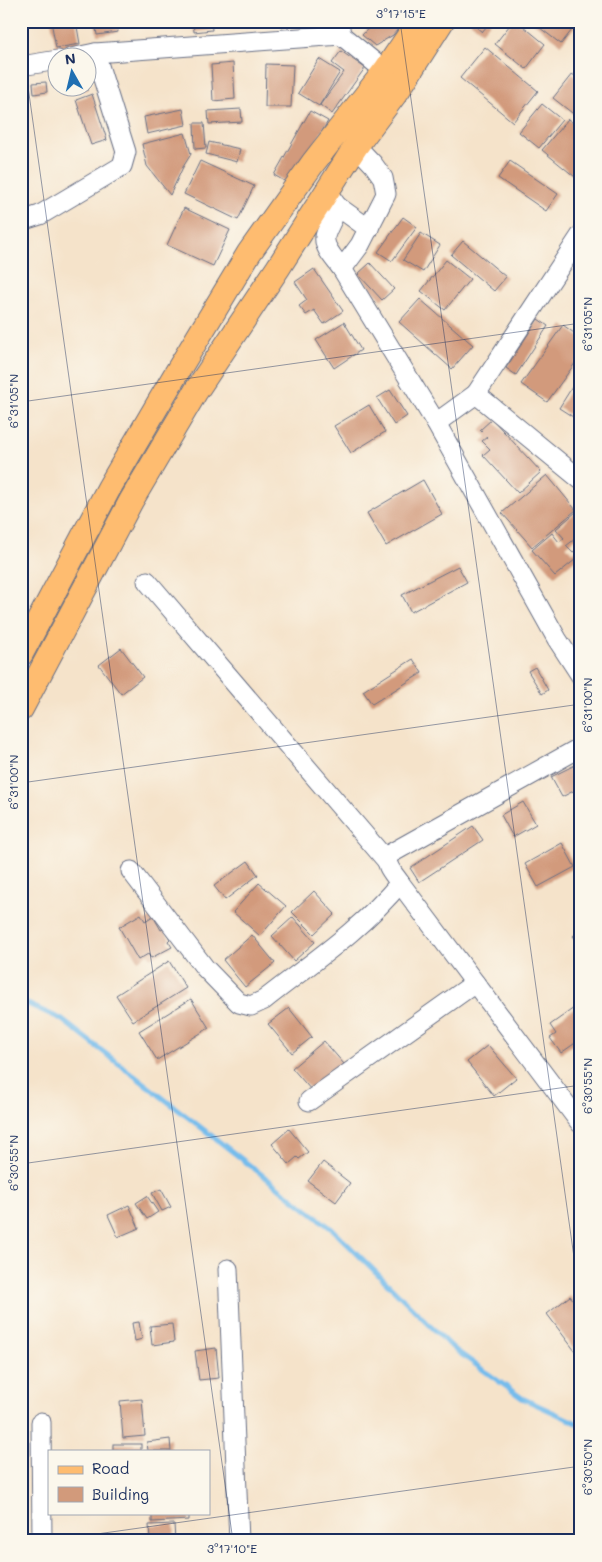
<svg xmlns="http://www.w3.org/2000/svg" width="602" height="1562" viewBox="0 0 602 1562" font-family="Mali,sans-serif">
  <rect width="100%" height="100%" fill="#fbf7ec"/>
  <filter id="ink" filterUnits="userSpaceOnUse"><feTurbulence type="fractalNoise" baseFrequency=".02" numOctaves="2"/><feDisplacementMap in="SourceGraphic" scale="10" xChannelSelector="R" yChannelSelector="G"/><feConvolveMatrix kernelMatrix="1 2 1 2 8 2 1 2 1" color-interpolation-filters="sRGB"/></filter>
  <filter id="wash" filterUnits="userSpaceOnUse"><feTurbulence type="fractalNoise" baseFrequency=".0096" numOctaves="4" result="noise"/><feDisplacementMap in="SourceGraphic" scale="20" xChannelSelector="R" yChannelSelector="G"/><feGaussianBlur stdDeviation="1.12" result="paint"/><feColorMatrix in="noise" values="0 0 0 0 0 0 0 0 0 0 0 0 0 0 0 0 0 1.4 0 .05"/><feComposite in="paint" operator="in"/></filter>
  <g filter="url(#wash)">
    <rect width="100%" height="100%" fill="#f5e3ca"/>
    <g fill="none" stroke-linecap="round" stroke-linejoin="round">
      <!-- stream -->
      <path stroke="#74bcec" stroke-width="5" d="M21 1001 61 1019 332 1229 454 1349 522 1398 581 1425"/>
    </g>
    <g id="blocks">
      <!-- building -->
      <g fill="#d29a7b">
        <path d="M51 21H76L80 44 56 48Z"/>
        <path d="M95 21H116L118 32 97 35Z"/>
        <path d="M193 21H211L212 30 194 32Z"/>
        <path d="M283 21H319V23L283 26Z"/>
        <path d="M375 21H405L393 35 375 46 362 35Z"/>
        <path d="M469 21H491L482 32Z"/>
        <path d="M513 21H517L545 44 526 69 495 44Z"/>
        <path d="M531 21H579L561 44Z"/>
        <path d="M485 47 538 91 513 122 460 78Z"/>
        <path d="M341 51 365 68 332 114 320 105 344 72 332 63Z"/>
        <path d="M319 59 340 72 319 106 298 93Z"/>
        <path d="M233 63 235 99 213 101 211 65Z"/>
        <path d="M266 64 293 65 291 107H265Z"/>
        <path d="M572 74 581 80V120L553 98Z"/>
        <path d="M46 82 47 92 34 94 33 83Z"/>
        <path d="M66 88H88V90L67 92Z"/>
        <path d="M92 94 107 140 91 145 76 100Z"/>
        <path d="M542 104 562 120 539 148 519 132Z"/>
        <path d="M183 109 186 125 147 134 144 117Z"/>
        <path d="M241 109 242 122 209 124 208 111Z"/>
        <path d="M310 111 328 121 291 185 274 175Z"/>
        <path d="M568 119 581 129 580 181 542 150Z"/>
        <path d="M194 123H204L206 148 195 149Z"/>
        <path d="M185 133 191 154 183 167 170 195 147 166 142 144Z"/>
        <path d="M209 142 240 149 237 162 206 154Z"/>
        <path d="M200 161 254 186 238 220 184 194Z"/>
        <path d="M510 161 558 194 546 211 498 178Z"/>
        <path d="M184 208 230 230 213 266 167 245Z"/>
        <path d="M403 217 417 227 392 261 378 252Z"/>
        <path d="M421 233 440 245 423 272 403 260Z"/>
        <path d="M463 241 506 277 494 291 451 255Z"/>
        <path d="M446 260 470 279 445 310 421 291Z"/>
        <path d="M370 263 394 289 382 300 358 274Z"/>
        <path d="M314 269 343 311 324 324 314 310 306 315 299 306 307 300 295 282Z"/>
        <path d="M420 299 473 345 452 369 399 322Z"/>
        <path d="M538 319 548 326 516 375 506 368Z"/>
        <path d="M344 322 361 350 334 368 316 340Z"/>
        <path d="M563 325 581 338V355L547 402 521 384Z"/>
        <path d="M579 376 581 377V422L559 408Z"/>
        <path d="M390 390 407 416 394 425 377 398Z"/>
        <path d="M369 405 385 432 351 453 334 426Z"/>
        <path d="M492 419 541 472 518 493 483 455 490 449 482 441 487 437 480 430Z"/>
        <path d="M547 475 576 510 532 547 502 513Z"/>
        <path d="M423 480 442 514 386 546 367 513Z"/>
        <path d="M576 512 581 518V546L575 539 566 546 573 553 581 546V555L555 576 532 550 552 533 559 542 564 538 556 529Z"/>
        <path d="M458 566 467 582 411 612 402 595Z"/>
        <path d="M121 648 143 677 121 694 99 665Z"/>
        <path d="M413 659 422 673 372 704 363 691Z"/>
        <path d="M535 667 548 690 542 694 528 671Z"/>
        <path d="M581 762V787L562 797 551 777Z"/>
        <path d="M523 802 536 824 513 837 501 815Z"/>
        <path d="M473 826 483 840 419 882 410 868Z"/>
        <path d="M562 843 575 867 538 887 525 864Z"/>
        <path d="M248 861 258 875 225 900 214 886Z"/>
        <path d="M259 883 286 906 260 936 233 912Z"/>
        <path d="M314 891 335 914 314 934 292 912Z"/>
        <path d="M141 914 145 921 153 916 161 930 164 929 170 939 168 941 172 947 151 958 148 954 138 960 119 927Z"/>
        <path d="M293 917 315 942 294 961 272 936Z"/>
        <path d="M581 929V946L573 936Z"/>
        <path d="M252 935 275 963 245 987 223 960Z"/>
        <path d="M169 961 186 988 133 1021 116 995Z"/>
        <path d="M191 999 209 1028 157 1060 139 1031Z"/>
        <path d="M581 1003V1039L561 1053 550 1038 556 1034 550 1025Z"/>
        <path d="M289 1008 312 1037 292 1053 268 1024Z"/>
        <path d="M324 1041 344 1064 312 1091 292 1068Z"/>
        <path d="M488 1045 516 1078 494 1096 467 1062Z"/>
        <path d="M289 1129 308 1152 299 1159 297 1157 289 1164 272 1144Z"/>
        <path d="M323 1162 350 1183 336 1202 308 1181Z"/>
        <path d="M161 1189 171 1207 162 1211 152 1193Z"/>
        <path d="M147 1196 158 1212 147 1219 136 1203Z"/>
        <path d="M129 1205 139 1228 118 1237 108 1215Z"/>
        <path d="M570 1296 581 1309V1347L575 1351 547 1314Z"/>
        <path d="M139 1322 142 1339 135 1341 132 1323Z"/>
        <path d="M172 1324 174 1342 152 1345 150 1326Z"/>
        <path d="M216 1348 219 1378 199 1380 195 1351Z"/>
        <path d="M142 1399 145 1436 123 1438 120 1401Z"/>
        <path d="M170 1439 171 1451H148L147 1442Z"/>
        <rect x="113" y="1444" width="28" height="7"/>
        <path d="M152 1513H189V1520L152 1522Z"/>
        <path d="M174 1524 175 1541H150L149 1525Z"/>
      </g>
    </g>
  </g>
  <g filter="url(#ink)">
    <use href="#blocks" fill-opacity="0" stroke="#676e84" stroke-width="1"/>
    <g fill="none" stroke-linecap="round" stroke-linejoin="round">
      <defs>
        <g id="minor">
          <path d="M339 21 341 35 385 71"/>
          <path d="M71 58 95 53 341 35"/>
          <path d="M21 66 58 60"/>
          <path d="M327 192 337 206C335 217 326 229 325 237 323 248 336 260 342 269L436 423 557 639 581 676"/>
          <path d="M337 206 369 229"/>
          <path d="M21 221 40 215 122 166 126 152 95 53"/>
          <path d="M342 269 360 245 386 194 383 178 373 164 356 146"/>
          <path d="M476 394 581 235"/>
          <path d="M436 423 476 394 581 480"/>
          <path d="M147 581 386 860"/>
          <path d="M131 871 205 968 239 1003 251 1006 264 1000C311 963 362 929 400 883 394 874 384 865 388 855L581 747"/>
          <path d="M400 883 581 1124"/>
          <path d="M309 1101 475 983"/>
          <path d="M228 1269 239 1541"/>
          <path d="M41 1422 42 1541"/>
        </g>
        <g id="major">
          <path d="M21 654 109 488 174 377 249 253 313 163 385 71 419 21"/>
          <path d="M21 709 131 501 196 391 278 268 356 146 398 90 442 21"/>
        </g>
      </defs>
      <!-- minor casing -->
      <use href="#minor" stroke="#676e84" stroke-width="21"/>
      <!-- major casing -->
      <use href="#major" stroke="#676e84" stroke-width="26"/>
      <!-- minor -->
      <use href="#minor" stroke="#fff" stroke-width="19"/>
      <!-- major -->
      <use href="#major" stroke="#febc70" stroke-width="24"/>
    </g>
  </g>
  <!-- ticks -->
  <path fill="none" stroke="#1b2f5e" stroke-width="1" stroke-opacity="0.45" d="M400 21 581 1307M21 37 233 1541M21 402 581 323M21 783 581 704M21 1164 581 1085M47 1541 581 1466"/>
  <!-- margin -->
  <rect width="602" height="1562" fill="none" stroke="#fbf7ec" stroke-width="55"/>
  <!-- legend -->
  <rect x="48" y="1450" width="162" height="65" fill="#fbf7ec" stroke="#a1a7b3"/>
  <rect x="58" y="1466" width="25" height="8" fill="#febc70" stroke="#a1a7b3"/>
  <text x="92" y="1474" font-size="15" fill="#1b2f5e">Road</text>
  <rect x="58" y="1487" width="25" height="15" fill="#d29a7b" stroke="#a1a7b3"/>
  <text x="92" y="1500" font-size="15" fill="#1b2f5e">Building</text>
  <!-- north arrow -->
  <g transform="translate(72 72) rotate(352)"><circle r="24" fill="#fbf7ec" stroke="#a1a7b3"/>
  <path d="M0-4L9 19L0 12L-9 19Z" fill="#1f6fb2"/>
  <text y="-8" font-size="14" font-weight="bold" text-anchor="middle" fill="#1b2f5e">N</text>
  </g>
  <rect x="28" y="28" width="546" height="1506" fill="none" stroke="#1b2f5e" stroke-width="2"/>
  <g font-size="12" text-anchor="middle" fill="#1b2f5e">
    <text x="401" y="18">3°17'15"E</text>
    <text transform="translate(588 324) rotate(-90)" y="4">6°31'05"N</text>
    <text transform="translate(14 401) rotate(-90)" y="4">6°31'05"N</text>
    <text transform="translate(588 705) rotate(-90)" y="4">6°31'00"N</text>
    <text transform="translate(14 782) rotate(-90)" y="4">6°31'00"N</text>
    <text transform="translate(588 1086) rotate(-90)" y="4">6°30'55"N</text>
    <text transform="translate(14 1163) rotate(-90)" y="4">6°30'55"N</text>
    <text transform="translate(588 1467) rotate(-90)" y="4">6°30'50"N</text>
    <text x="232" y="1553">3°17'10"E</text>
  </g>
</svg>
